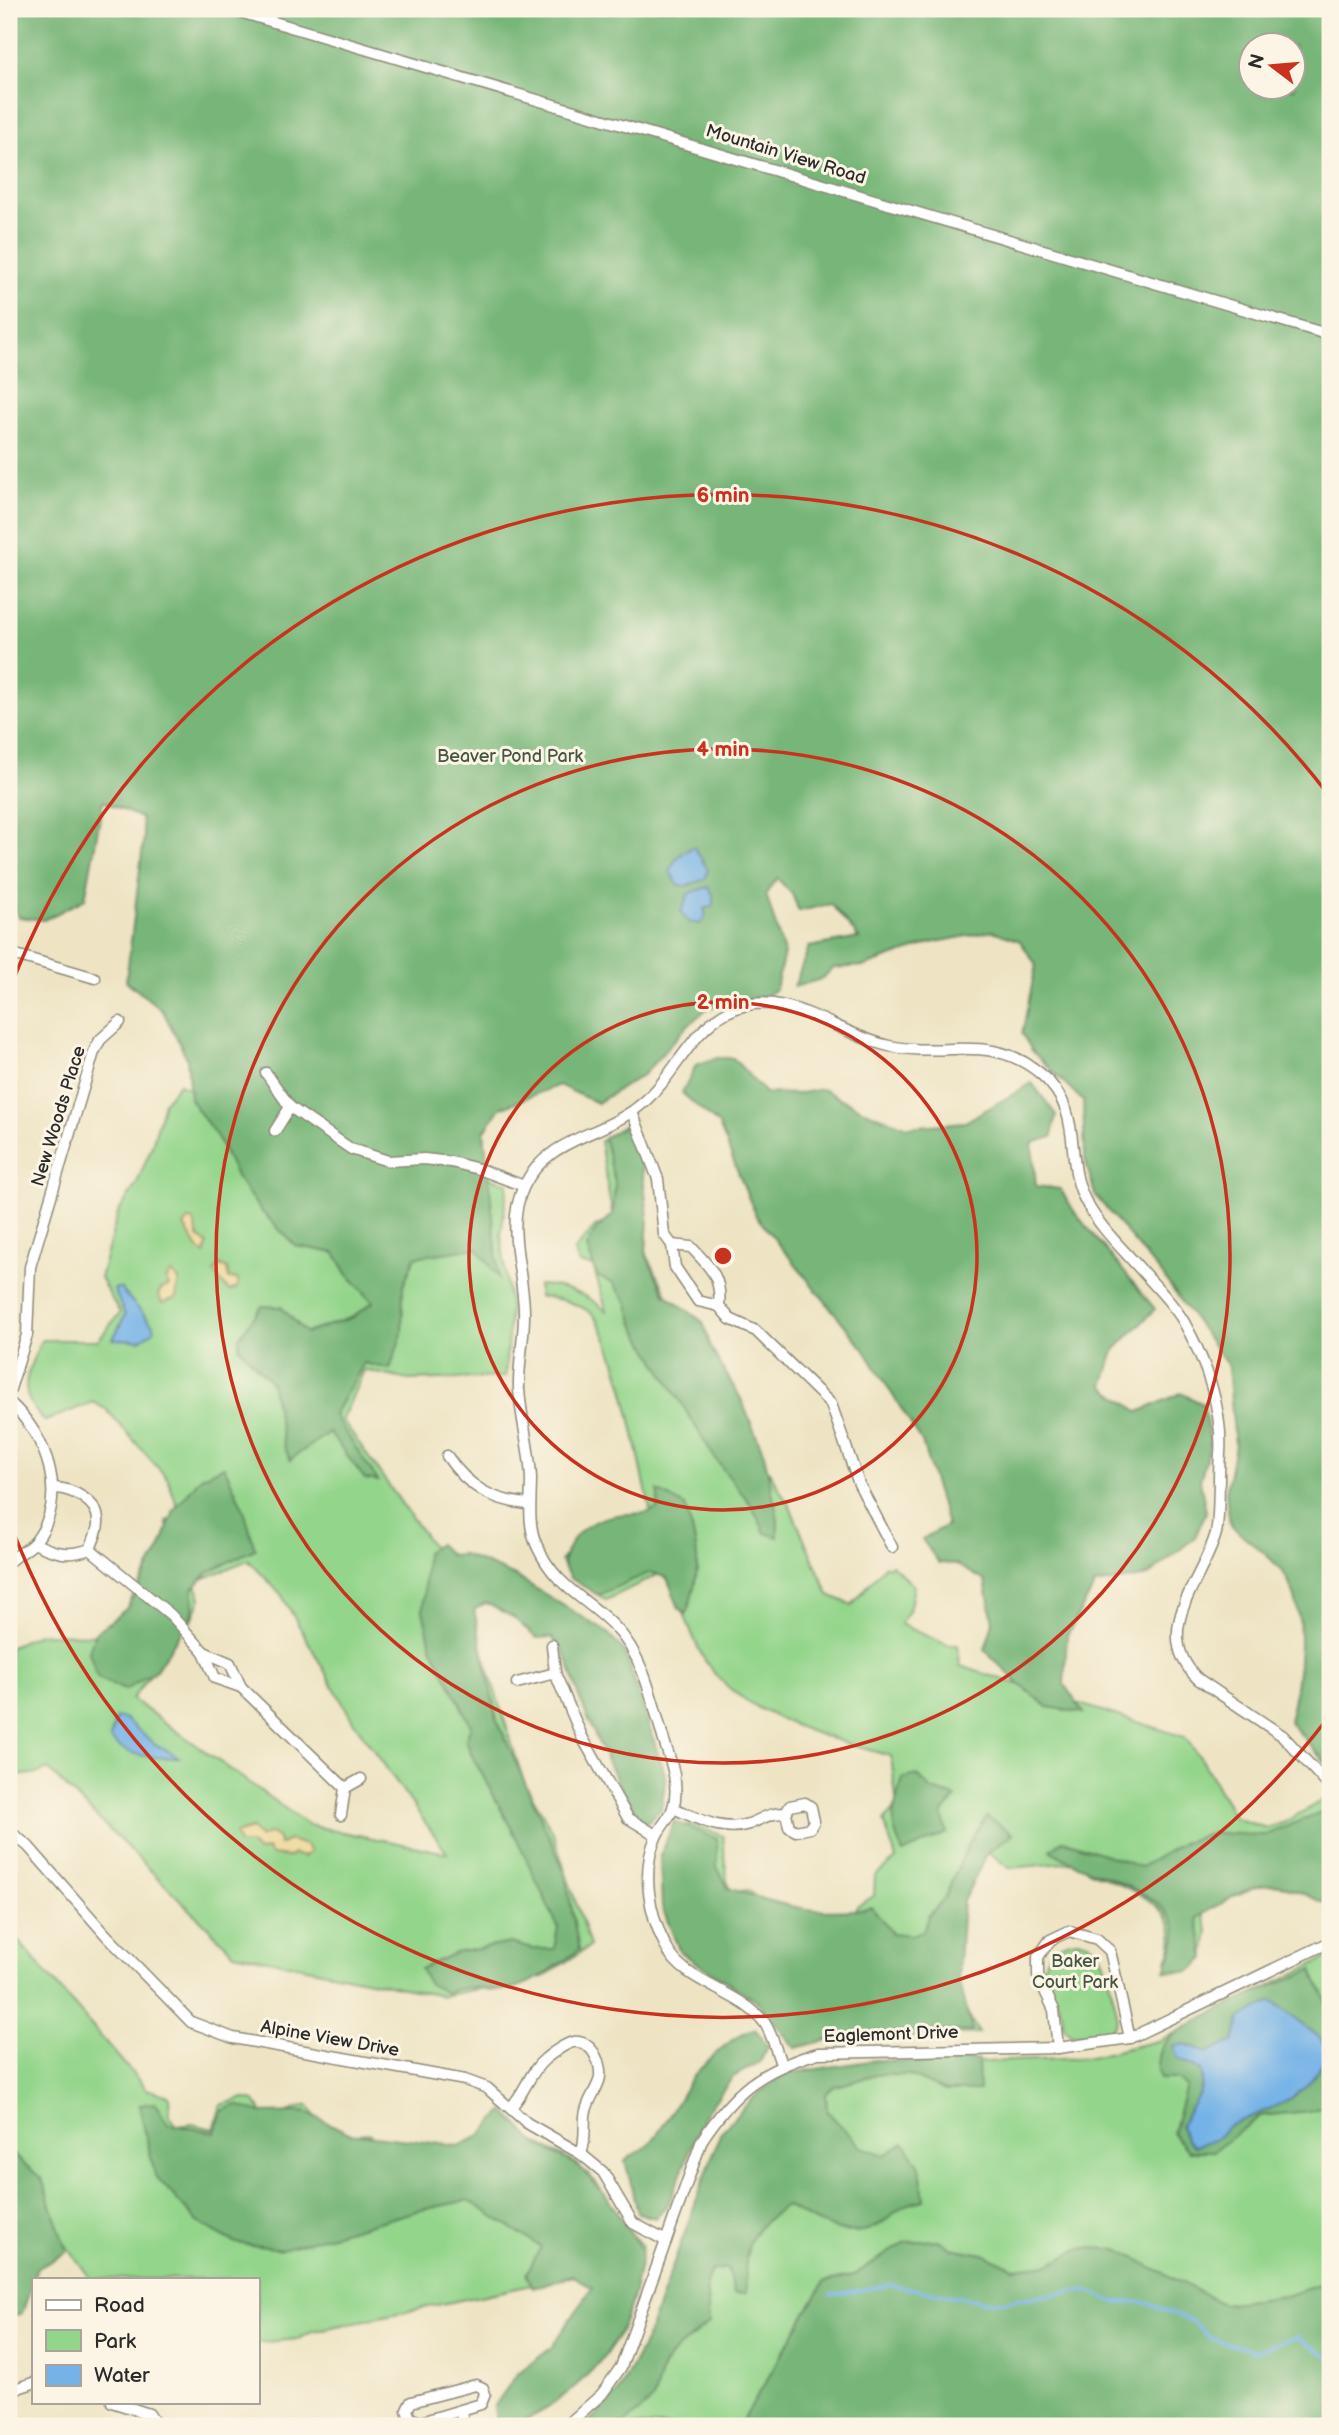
<svg xmlns="http://www.w3.org/2000/svg" width="1339" height="2435" viewBox="0 0 1339 2435" font-family="'Balsamiq Sans',sans-serif">
  <rect width="100%" height="100%" fill="#fcf5e5"/>
  <filter id="ink" filterUnits="userSpaceOnUse"><feTurbulence type="fractalNoise" baseFrequency=".0143" numOctaves="2"/><feDisplacementMap in="SourceGraphic" scale="14" xChannelSelector="R" yChannelSelector="G"/><feConvolveMatrix kernelMatrix="1 2 1 2 8 2 1 2 1" color-interpolation-filters="sRGB"/></filter>
  <filter id="wash" filterUnits="userSpaceOnUse"><feTurbulence type="fractalNoise" baseFrequency=".00686" numOctaves="4" result="noise"/><feDisplacementMap in="SourceGraphic" scale="28" xChannelSelector="R" yChannelSelector="G"/><feGaussianBlur stdDeviation="1.57" result="paint"/><feColorMatrix in="noise" values="0 0 0 0 0 0 0 0 0 0 0 0 0 0 0 0 0 1.4 0 .05"/><feComposite in="paint" operator="in"/></filter>
  <g filter="url(#wash)">
    <rect width="100%" height="100%" fill="#eee4c4"/>
    <!-- green -->
    <g fill="#94d58c" stroke="#60805c" stroke-width="2">
      <path d="M179 1084 291 1140 445 1165 508 1183 501 1235 510 1309 505 1377 408 1380 364 1370 342 1420 437 1553 483 1653 524 1782 552 1830 590 1946 543 1977 442 1996 234 1953 48 1769C36 1776 23 1774 9 1777V1647L38 1634 98 1635 168 1651 132 1699 308 1825 447 1853 353 1721 281 1594 248 1560 195 1582 201 1598 192 1620 147 1581 177 1561 166 1521 180 1514 168 1479 107 1410 93 1402 45 1421C15 1393 26 1374 42 1340H98L120 1313 100 1278 118 1213 137 1183 152 1146 164 1102Z"/>
      <path d="M607 1138 648 1257 685 1329 790 1507 829 1595 852 1605 885 1565 888 1567 891 1564 914 1586 909 1611 900 1624 947 1645H958L960 1666 1185 1737 1202 1760 1235 1818 1266 1828 1283 1823 1323 1800 1330 1808V1898L1275 1875 1201 1910 1208 1929 1204 1960 1167 1961C1195 1898 1113 1889 1075 1862L1009 1868 980 1845 949 1919 962 2005 979 2033 818 2041 792 1983 682 1826 692 1824 723 1836 727 1881 732 1892 748 1890 768 1908 851 1916 857 1906 874 1896 875 1876 896 1859 884 1821 897 1807 891 1756C835 1741 747 1717 710 1668 694 1647 679 1597 667 1570L606 1600 582 1583 560 1561 596 1521 651 1513C640 1467 621 1349 594 1316 583 1304 555 1297 539 1297L538 1285C563 1285 590 1295 607 1312L593 1266 580 1264 574 1251 596 1226 613 1219 600 1141Z"/>
      <path d="M9 1930 146 2089 169 2096 170 2116 177 2126 192 2124 214 2129 221 2105 243 2098 255 2101 264 2116H276L308 2105 327 2136 369 2133 374 2143 456 2154 522 2135 577 2164 597 2183 618 2222 642 2245 637 2273 599 2271 313 2331 298 2339 257 2343V2279H91L9 2168Z"/>
      <path d="M1077 1940C1087 1942 1094 1944 1100 1953 1104 1958 1117 2009 1117 2016 1117 2021 1114 2027 1110 2030 1101 2036 1082 2034 1072 2035L1063 2027C1063 2022 1063 2015 1061 2010 1059 2001 1051 1995 1047 1986 1036 1961 1053 1943 1077 1940Z"/>
      <path d="M1330 1956V2353L784 2426H590L623 2389 836 2068 1087 2058 1161 2040Z"/>
    </g>
    <!-- forest -->
    <g fill="#77b678" stroke="#517052" stroke-width="2" fill-rule="evenodd">
      <path d="M9 9H1330V1768L1289 1721C1299 1681 1309 1614 1286 1577 1273 1557 1248 1540 1230 1525L1226 1492 1235 1445 1228 1366 1163 1276 1095 1195 1085 1159 1083 1101 1033 1052 1022 1034 1036 965 1020 941 993 931 931 943 865 966 834 968 821 979 794 987 809 947 859 938 831 904 799 911 792 894 777 878 766 894 784 953 776 988 768 995 708 1008 687 1026 644 1074 597 1103 559 1085 500 1108 484 1132 499 1278 477 1248 415 1257 403 1286 402 1333 390 1369 364 1363 334 1415 378 1481 365 1479 329 1432 290 1460 284 1446 271 1382 239 1347V1337L262 1306 281 1307 306 1333 353 1317 373 1302 348 1275 335 1253 296 1246 261 1211 237 1178 217 1137 190 1099 187 1058 163 1011 126 981 144 837 141 818 103 801 85 899 44 920 18 917 9 895 14 868 9 864ZM1252 46H1294V88H1252Z"/>
      <path d="M716 1058H733L765 1093 796 1094 822 1089 867 1112 908 1127 965 1122 1032 1083 1056 1115 1052 1137 1032 1143 1036 1186 1060 1189 1076 1214 1155 1309 1114 1351 1103 1386 1139 1412 1181 1393 1203 1404 1210 1443 1200 1481 1206 1512 1195 1537 1148 1576 1095 1585 1067 1635 1064 1684 1083 1713 1048 1707 1019 1684 985 1650 993 1622 985 1581 956 1564 939 1563 922 1539 947 1525 922 1442 864 1349 756 1216 719 1125 682 1093 696 1065Z"/>
      <path d="M627 1124 641 1159 648 1217 646 1254 664 1293 703 1322 711 1348 741 1399 764 1454 778 1519V1537L765 1533 752 1506 716 1460 635 1327 627 1302 613 1283 597 1276 587 1247 596 1230 613 1214 615 1183 604 1138Z"/>
      <path d="M224 1466 244 1510 255 1549 208 1572 193 1589V1614L156 1670 125 1690 98 1678 89 1652 95 1633 126 1609 160 1549 174 1510 201 1477Z"/>
      <path d="M658 1491 685 1506C699 1551 703 1569 686 1614L679 1608 667 1578 651 1572 598 1595 570 1578 563 1564C570 1532 593 1516 626 1514 639 1513 647 1515 658 1508Z"/>
      <path d="M439 1544 450 1555 463 1554 515 1576 608 1633 625 1652 666 1778 661 1809 644 1825C618 1788 599 1746 582 1704 571 1680 572 1655 551 1637L536 1638 513 1617 486 1603 474 1610 497 1720 565 1872 579 1950C559 1964 536 1983 511 1989 489 1995 476 1980 446 1993L428 1983 420 1969 455 1953 511 1943 532 1949H554L558 1927 516 1837 471 1754 466 1739 471 1726 431 1645 423 1611 426 1552Z"/>
      <path d="M917 1775 932 1790 956 1797 942 1814 947 1833 903 1853C888 1821 893 1810 903 1778Z"/>
      <path d="M1330 1808V1905C1315 1899 1299 1891 1284 1886 1256 1878 1219 1905 1197 1918L1205 1958 1189 1972 1165 1971C1168 1961 1176 1945 1176 1934 1175 1889 1080 1874 1051 1850L1063 1840 1141 1867 1184 1842 1212 1833 1266 1835Z"/>
      <path d="M987 1816 1013 1834 988 1852 963 1901 958 1976 972 2031 855 2033 795 2048 758 2002 680 1952 662 1907 660 1858 674 1821 717 1839V1867L728 1888C776 1904 822 1918 872 1907L892 1933 911 1935 923 1931 928 1916 944 1899 969 1843Z"/>
      <path d="M1312 1970 1330 2008V2105L1309 2111 1260 2116 1214 2151H1188L1173 2133 1186 2086 1177 2079H1160C1156 2069 1158 2052 1165 2043 1188 2018 1277 1985 1312 1970Z"/>
      <path d="M755 2029 768 2046 760 2062 733 2077 704 2115 669 2203 655 2218 638 2213 625 2160C633 2155 645 2150 651 2142 666 2125 674 2106 686 2087 697 2069 734 2033 755 2029Z"/>
      <path d="M876 2060 923 2063 978 2060 979 2091H945L909 2075H876L833 2087 826 2094 827 2111 861 2147 885 2155 904 2143 920 2166 924 2200C897 2206 902 2209 882 2223 850 2245 815 2221 786 2206 746 2231 744 2248 746 2293L734 2294 727 2268 711 2271 706 2284 709 2323 676 2350 663 2366 653 2400 627 2422 618 2426H584L617 2395 646 2340 721 2132 753 2098 784 2074Z"/>
      <path d="M155 2103 168 2124 215 2132 222 2111 237 2105 261 2113 305 2112 349 2133 459 2146 480 2136 504 2111 537 2144 579 2166 607 2197 642 2251C637 2280 631 2314 616 2339 594 2374 539 2426 497 2426L494 2407 517 2374 551 2348 592 2288 572 2275 533 2288 526 2274 541 2247 468 2200 421 2210 282 2249 236 2243 197 2222 155 2175 139 2105Z"/>
      <path d="M9 2151 42 2179 67 2252 38 2268 22 2313 9 2319Z"/>
      <path d="M939 2240 951 2248 983 2254 1014 2268 1049 2264 1081 2248 1118 2249 1222 2304 1285 2296 1330 2281V2426H733L744 2419 824 2282 854 2275 905 2242Z"/>
    </g>
    <!-- sand -->
    <g fill="#eeda9e" stroke="#8c8264" stroke-width="2">
      <path d="M188 1220 194 1221 198 1237 207 1244 205 1254 199 1250 184 1226Z"/>
      <path d="M220 1265 227 1269 229 1279H238L237 1288 229 1291 214 1272Z"/>
      <path d="M171 1273 179 1280 176 1298 162 1303 158 1295 161 1289 169 1286 166 1280Z"/>
      <path d="M252 1829 260 1838 270 1833 278 1838 279 1845 289 1840 306 1845 310 1852 303 1857 294 1854 289 1857 271 1855 267 1849 258 1852 250 1844H239L235 1834Z"/>
    </g>
    <!-- water -->
    <g fill="#75b2e7" stroke="#506e89" stroke-width="2">
      <path d="M694 847 708 870 705 879 687 886 678 885 670 871C675 858 681 852 694 847Z"/>
      <path d="M708 887 713 894V906L704 909 706 915 700 924 688 922 681 912 689 893Z"/>
      <path d="M116 1288H120L153 1325 154 1331 140 1340 113 1339 125 1315 114 1290Z"/>
      <path d="M116 1718H124L155 1744 179 1757C158 1759 123 1757 110 1738Z"/>
      <path d="M1272 2001 1319 2037 1327 2050C1314 2097 1272 2107 1231 2125 1225 2127 1221 2135 1215 2139 1209 2143 1200 2144 1194 2146L1187 2140 1180 2126C1188 2110 1208 2088 1201 2071L1178 2059 1173 2046 1185 2044 1207 2052 1234 2041 1240 2019Z"/>
    </g>
    <g fill="none" stroke-linecap="round" stroke-linejoin="round">
      <!-- stream -->
      <path stroke="#75b2e7" stroke-width="3.5" d="M832 2295 890 2285 982 2301H1004L1086 2290 1115 2302H1144L1192 2321 1211 2339 1256 2351 1296 2337 1330 2357"/>
    </g>
  </g>
  <g filter="url(#ink)">
    <g fill="none" stroke-linecap="round" stroke-linejoin="round">
      <defs>
        <g id="minor">
          <path d="M230 9 1330 335"/>
          <path d="M9 953 95 978"/>
          <path d="M266 1073 290 1107 351 1149 388 1161 424 1159 451 1162 479 1169 524 1186"/>
          <path d="M632 1112 658 1179 664 1234 672 1245 675 1267 698 1301 719 1306 730 1319 756 1331 831 1404 859 1484 892 1547"/>
          <path d="M275 1131 290 1107"/>
          <path d="M672 1245 691 1247C710 1267 722 1277 719 1306"/>
          <path d="M9 1392 27 1335 30 1267 94 1052 100 1040 120 1022"/>
          <path d="M9 1402C47 1435 70 1498 35 1542 29 1549 17 1555 9 1561"/>
          <path d="M447 1456C468 1487 492 1501 529 1504"/>
          <path d="M34 1543C54 1553 68 1557 90 1549 93 1541 99 1530 98 1521 98 1501 72 1489 55 1488"/>
          <path d="M90 1549 171 1615 204 1652 215 1678 241 1687"/>
          <path d="M552 1645 555 1673 582 1737 628 1818 656 1835"/>
          <path d="M204 1652 230 1663 241 1687 345 1788 341 1815"/>
          <path d="M517 1683 555 1673"/>
          <path d="M345 1788 361 1779"/>
          <path d="M673 1808C697 1818 722 1833 749 1824 762 1819 771 1812 786 1813L790 1806 805 1803 811 1807 814 1821 810 1828 796 1831 789 1827 786 1813"/>
          <path d="M9 1831 28 1846 106 1935 191 2022 233 2038 465 2080 487 2088 527 2123 581 2154 603 2172 633 2223 666 2241"/>
          <path d="M1058 2048 1054 2010 1038 1976V1957L1050 1940 1069 1931 1097 1939 1110 1951 1130 2038"/>
          <path d="M781 2064C776 2051 772 2033 764 2022 739 1990 684 1984 666 1947 649 1914 641 1871 656 1837 660 1827 670 1818 673 1808 680 1786 671 1761 664 1741 653 1704 644 1656 615 1627 587 1598 556 1588 537 1546 527 1525 531 1501 531 1479 530 1449 521 1420 519 1389 518 1363 525 1336 524 1310 523 1269 505 1225 524 1186 547 1139 597 1137 634 1110 672 1084 687 1033 727 1012 782 983 837 1035 889 1046 945 1058 991 1032 1041 1074 1086 1113 1063 1157 1085 1200 1099 1227 1122 1248 1142 1271 1156 1287 1174 1304 1185 1324 1206 1362 1223 1410 1220 1454 1218 1474 1220 1516 1216 1533 1203 1581 1149 1631 1198 1679L1283 1736 1330 1787"/>
          <path d="M511 2107C525 2093 530 2071 545 2059 552 2053 565 2044 573 2042 592 2039 604 2066 599 2081 595 2093 586 2103 585 2116 584 2130 586 2140 581 2154"/>
          <path d="M476 2385 483 2388 485 2394 481 2404 421 2422 410 2418 407 2410 411 2402Z"/>
          <path d="M9 2391 33 2383"/>
          <path d="M112 2402 149 2414 157 2426"/>
          <path d="M460 2412 466 2426"/>
          <path d="M566 2426 602 2394 621 2367 702 2140C735 2090 761 2070 818 2053L1058 2048 1130 2038 1330 1942"/>
        </g>
      </defs>
      <!-- minor casing -->
      <use href="#minor" stroke="#8c8878" stroke-width="13"/>
      <!-- minor -->
      <use href="#minor" stroke="#fff" stroke-width="10"/>
    </g>
  </g>
  <!-- distance rings -->
  <g fill="none" stroke="#c8321e" stroke-width="3.5">
    <circle cx="723" cy="1256" r="254"/>
    <circle cx="723" cy="1256" r="507"/>
    <path d="M1327 1719A761 761 0 0 1 10 1523M10 989A761 761 0 0 1 1327 793"/>
  </g>
  <g text-anchor="middle" stroke-width="6" stroke-linejoin="round" paint-order="stroke">
    <!-- street labels -->
    <g font-size="18" fill="#2b2b2b" stroke="#fcf5e5">
      <text transform="translate(786 154) rotate(17)" y="6">Mountain View Road</text>
      <text transform="translate(58 1116) rotate(-73)" y="6">New Woods Place</text>
      <text transform="translate(891 2034) rotate(-2)" y="6">Eaglemont Drive</text>
      <text transform="translate(330 2038) rotate(10)" y="6">Alpine View Drive</text>
    </g>
    <!-- park labels -->
    <g font-size="18" fill="#455643" stroke="#fcf5e5">
      <text x="510" y="762">Beaver Pond Park</text>
      <text x="1075" y="1967">Baker<tspan x="1075" dy="21">Court Park</tspan></text>
    </g>
  </g>
  <circle cx="723" cy="1256" r="10" fill="#c8321e" stroke="#fcf5e5" stroke-width="3.5"/>
  <g font-size="21" text-anchor="middle" font-weight="bold" fill="#c8321e" stroke="#fcf5e5" stroke-width="6" stroke-linejoin="round" paint-order="stroke">
    <text x="723" y="502">6 min</text>
    <text x="723" y="756">4 min</text>
    <text x="723" y="1009">2 min</text>
  </g>
  <!-- margin -->
  <rect width="1339" height="2435" fill="none" stroke="#fcf5e5" stroke-width="35"/>
  <!-- legend -->
  <rect x="32" y="2278" width="228" height="126" fill="#fcf5e5" stroke="#a8a49b" stroke-width="2"/>
  <rect x="46" y="2300" width="35" height="10" fill="#ffffff" stroke="#a8a49b" stroke-width="2"/>
  <text x="94" y="2312" font-size="21" fill="#2b2b2b">Road</text>
  <rect x="46" y="2330" width="35" height="21" fill="#94d58c" stroke="#a8a49b" stroke-width="2"/>
  <text x="94" y="2348" font-size="21" fill="#2b2b2b">Park</text>
  <rect x="46" y="2365" width="35" height="21" fill="#75b2e7" stroke="#a8a49b" stroke-width="2"/>
  <text x="94" y="2382" font-size="21" fill="#2b2b2b">Water</text>
  <!-- north arrow -->
  <g transform="translate(1272 66) rotate(286)"><circle r="33" fill="#fcf5e5" stroke="#a8a49b" stroke-width="2"/>
  <path d="M0-5L12 26L0 18L-12 26Z" fill="#c8321e"/>
  <text y="-10" font-size="19" font-weight="bold" text-anchor="middle" fill="#2b2b2b">N</text>
  </g>
</svg>
